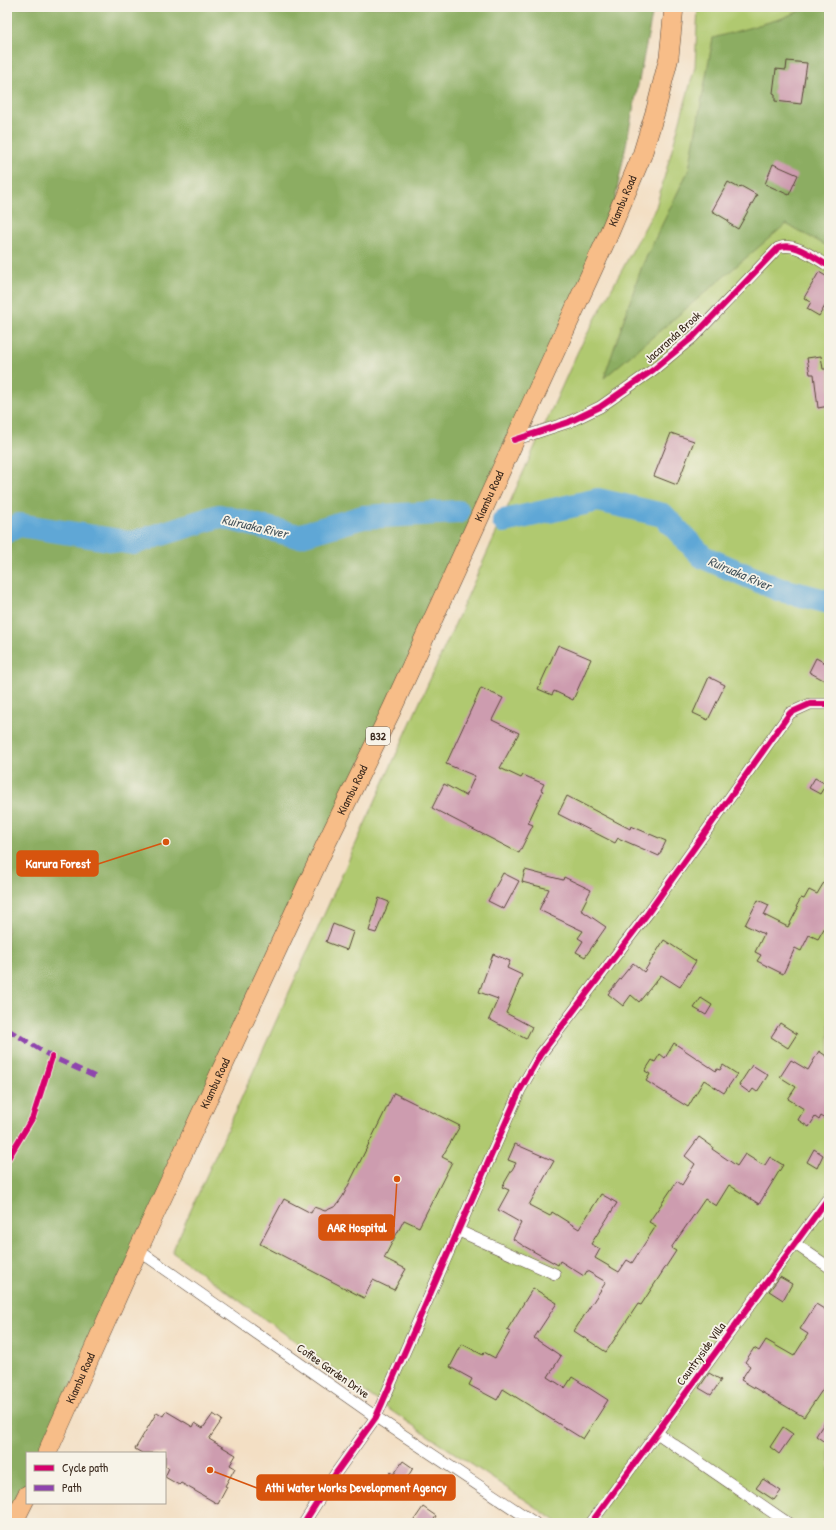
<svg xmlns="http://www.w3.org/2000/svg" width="836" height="1530" viewBox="0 0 836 1530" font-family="'Patrick Hand',sans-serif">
  <rect width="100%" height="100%" fill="#f7f3e8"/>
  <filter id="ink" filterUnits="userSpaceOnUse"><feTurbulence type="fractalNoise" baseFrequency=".025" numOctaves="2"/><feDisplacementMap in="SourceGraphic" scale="8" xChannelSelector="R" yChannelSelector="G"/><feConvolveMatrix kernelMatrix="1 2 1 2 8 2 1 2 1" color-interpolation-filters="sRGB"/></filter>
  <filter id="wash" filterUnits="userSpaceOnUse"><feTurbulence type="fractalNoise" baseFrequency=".012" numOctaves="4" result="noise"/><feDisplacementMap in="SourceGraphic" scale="16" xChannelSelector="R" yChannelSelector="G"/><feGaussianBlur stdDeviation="0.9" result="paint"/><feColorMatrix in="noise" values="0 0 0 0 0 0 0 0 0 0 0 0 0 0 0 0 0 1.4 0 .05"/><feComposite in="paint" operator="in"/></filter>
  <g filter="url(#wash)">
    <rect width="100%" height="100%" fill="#f3dfc4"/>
    <!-- green -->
    <path fill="#b0c96f" stroke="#767a46" d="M698 7H829V1523H559L393 1412 172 1252 578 351 656 207 695 67Z"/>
    <!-- forest -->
    <g fill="#8cad62" stroke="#646c40">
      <path d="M7 7H651L652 15 609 230 40 1453H27V1481L7 1523Z"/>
      <path d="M810 7H829V247L786 224 604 378 642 266 689 169 713 38 780 19Z"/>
    </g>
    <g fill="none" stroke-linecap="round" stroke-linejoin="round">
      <!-- river -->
      <g stroke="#5fa7d6" stroke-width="24">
        <path d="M504 521 598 500 663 515 703 557 778 589 829 602"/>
        <path d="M7 531 19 525 133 543 219 516 298 536 363 517 458 512"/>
      </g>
    </g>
    <g id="blocks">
      <!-- building -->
      <g fill="#cd9caf">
        <path d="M787 61 807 63 801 104 775 101V94L773 93 776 69 786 70Z"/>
        <path d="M773 164 798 175 789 195 765 184Z"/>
        <path d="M728 182 739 188 741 186 757 195 738 229 728 223 729 221 712 211Z"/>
        <path d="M819 272 829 278V308L825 306 819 316 807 309 811 302 804 298Z"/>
        <path d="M821 356 823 369H829V406L818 408 814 374H810L807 358Z"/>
        <path d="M671 433 694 441 677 485 654 476Z"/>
        <path d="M558 645 591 659 573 700 554 691 552 695 538 689Z"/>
        <path d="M816 658 829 665V683L809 672Z"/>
        <path d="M709 677 725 685 708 720 693 713Z"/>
        <path d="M481 688 503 698 492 720 519 733 500 768 521 778 523 775 544 784 541 790 543 791 528 823 533 825 519 853 432 808 444 784 466 796 475 776 446 764Z"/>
        <path d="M815 778 826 784 820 794 809 788Z"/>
        <path d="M567 796 630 829 631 826 666 841 659 856 618 838 615 843 558 814Z"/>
        <path d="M525 870 563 880 564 877 591 890 581 910 606 927 585 957 576 952 583 941 578 938 583 931 539 910 549 889 522 882Z"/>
        <path d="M503 873 519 881 504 909 488 901Z"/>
        <path d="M829 874V920L818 939 809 935 801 951 795 948 783 974 757 961 761 955 755 952 764 934 745 925 758 900 769 905 764 915 788 927 798 908 796 907 801 898 804 899 809 890 817 894Z"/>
        <path d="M379 898 389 902 376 933 369 931Z"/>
        <path d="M333 924 353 932 347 950 326 942Z"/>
        <path d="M664 940 696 961 680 987 661 975 639 1002 631 995 623 1006 608 994 633 963 644 972Z"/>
        <path d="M493 954 510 961 507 968 522 975 506 1013 532 1027 526 1039 489 1019 498 999 479 992Z"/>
        <path d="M701 998 712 1005 706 1015 694 1008Z"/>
        <path d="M780 1023 797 1034 788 1048 771 1037Z"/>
        <path d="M674 1043 716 1071 717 1069 720 1070 723 1065 737 1074 724 1093 704 1080 688 1107 646 1081 650 1074 645 1071 652 1060 655 1062 660 1054 665 1058Z"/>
        <path d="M819 1051 829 1058V1121L821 1116 819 1120 815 1117 809 1127 798 1120 804 1109 788 1099 796 1087 780 1077 791 1060 808 1070Z"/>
        <path d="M752 1065 768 1075 757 1092 753 1089 750 1093 739 1085Z"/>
        <path d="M394 1093 460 1126 442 1157 452 1162 419 1227 404 1220 384 1258 406 1269 394 1290 373 1280 364 1298 260 1244 284 1199 311 1213 314 1207 325 1211 336 1206 343 1196Z"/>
        <path d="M699 1137 713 1147 712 1149 737 1166 745 1154 761 1164 765 1165 770 1157 783 1165 759 1204 729 1185 716 1206 705 1199 671 1248 676 1251 641 1305 638 1304 606 1352 574 1331 606 1282 587 1271 584 1276 560 1261 558 1265 522 1245 513 1239 521 1223 498 1210 509 1190 502 1187 516 1163 508 1160 515 1144 554 1161 529 1205 550 1216 552 1212 579 1229 601 1194 617 1203 591 1244 600 1249 595 1258 619 1272 627 1260 632 1263 656 1226 649 1222 677 1181 682 1185 695 1164 685 1156Z"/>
        <path d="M814 1149 823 1155 817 1168 807 1162Z"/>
        <path d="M780 1277 792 1284 783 1300 769 1291Z"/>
        <path d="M533 1288 557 1303 534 1338 561 1356 548 1377 565 1388 572 1377 608 1400 583 1439 503 1389 497 1400 469 1385 472 1379 450 1367 462 1344 483 1355 484 1352 495 1358 510 1332 507 1330Z"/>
        <path d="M816 1304 829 1312V1380L804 1417 741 1380 750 1366 745 1362 754 1348 759 1351 766 1340 794 1356 808 1334 800 1329Z"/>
        <path d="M709 1373 721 1380 711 1395 699 1388Z"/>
        <path d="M166 1411 193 1427 195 1423 203 1428 213 1414 222 1420 209 1439 236 1455 230 1465 235 1468 225 1486 227 1487 218 1504 181 1483 179 1485 165 1477 169 1468 165 1466V1453H142L135 1449 157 1412 163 1416Z"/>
        <path d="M829 1415V1445L816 1436Z"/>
        <path d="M783 1427 793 1434 779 1454 770 1447Z"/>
        <path d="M403 1461 413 1468 395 1498 381 1489 391 1472 394 1474Z"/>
        <path d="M763 1479 781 1491 774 1500 756 1488Z"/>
        <path d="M423 1507 436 1516 432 1523H412Z"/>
      </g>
    </g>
  </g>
  <g filter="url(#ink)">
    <use href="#blocks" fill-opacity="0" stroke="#574537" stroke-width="1"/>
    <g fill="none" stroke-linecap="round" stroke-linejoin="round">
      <defs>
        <g id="minor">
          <path d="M514 440 569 422 600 407 653 370 693 337 778 248C795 241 814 258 829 266"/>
          <path d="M459 1231 555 1274"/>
          <path d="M795 1244 829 1267"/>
          <path d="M138 1250 376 1417 535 1523"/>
          <path d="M657 1433 788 1523"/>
          <path d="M304 1523 336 1473 376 1417 520 1090 540 1055 648 913 790 713 810 704H829"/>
          <path d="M591 1523 829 1197"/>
        </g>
        <g id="trunk">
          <path id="s1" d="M47 1453 138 1250 326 844 391 711 607 238 642 155 656 109 669 57 674 7"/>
          <path d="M13 1523 27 1495"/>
        </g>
      </defs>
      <!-- minor casing -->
      <use href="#minor" stroke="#574537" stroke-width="12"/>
      <!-- trunk casing -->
      <use href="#trunk" stroke="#574537" stroke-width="20"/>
      <!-- minor -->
      <use href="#minor" stroke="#fff" stroke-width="11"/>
      <!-- trunk -->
      <use href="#trunk" stroke="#f7bd88" stroke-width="19"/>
      <!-- quiet -->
      <path stroke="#8e44ad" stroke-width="5" stroke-dasharray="10 5" stroke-linecap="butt" d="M7 1029 52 1057 96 1077"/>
      <defs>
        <g id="cycleway">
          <path d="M514 440 569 422 600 407 653 370 693 337 778 248C795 241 814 258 829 266"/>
          <path d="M7 1160 33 1117 52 1057"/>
          <path d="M304 1523 336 1473 376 1417 520 1090 540 1055 648 913 790 713 810 704H829"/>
          <path d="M591 1523 829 1197"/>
        </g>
      </defs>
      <!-- cycleway casing -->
      <use href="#cycleway" stroke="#f7f3e8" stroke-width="8"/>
      <!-- cycleway -->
      <use href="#cycleway" stroke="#d6006c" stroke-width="6"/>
    </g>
  </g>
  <g text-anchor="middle" stroke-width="3.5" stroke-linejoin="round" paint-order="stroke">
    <!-- shield labels -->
    <rect fill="#f7f3e8" stroke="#73665b" stroke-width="1" x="366" y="727" width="24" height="18" rx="3"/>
    <g font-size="11" font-weight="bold" fill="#3b2a1e">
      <text x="378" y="740">B32</text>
    </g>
    <!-- street labels -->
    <g font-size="12" fill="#3b2a1e" stroke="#f7f3e8">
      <text dy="4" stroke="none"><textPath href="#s1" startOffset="1378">Kiambu Road</textPath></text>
      <text transform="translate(673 337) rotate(-42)" y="4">Jacaranda Brook</text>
      <text dy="4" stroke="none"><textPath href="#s1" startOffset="1054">Kiambu Road</textPath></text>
      <text dy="4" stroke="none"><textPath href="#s1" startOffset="730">Kiambu Road</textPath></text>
      <text dy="4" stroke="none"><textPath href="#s1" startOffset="406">Kiambu Road</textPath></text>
      <text transform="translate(701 1354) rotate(-54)" y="4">Countryside Villa</text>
      <text transform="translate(333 1371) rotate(35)" y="4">Coffee Garden Drive</text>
      <text dy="4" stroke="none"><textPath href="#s1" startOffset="82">Kiambu Road</textPath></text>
    </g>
    <!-- water labels -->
    <g font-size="13" font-style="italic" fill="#48565e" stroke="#f7f3e8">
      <text transform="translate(255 526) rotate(13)" y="5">Ruiruaka River</text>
      <text transform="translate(740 573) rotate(23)" y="5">Ruiruaka River</text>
    </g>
  </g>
  <!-- callouts -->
  <path fill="none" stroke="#d7540e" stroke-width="1.5" d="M166 842L98 864M397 1179L394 1227M210 1470L257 1488"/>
  <g fill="#d7540e" stroke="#f7f3e8" stroke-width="1.5">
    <circle cx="166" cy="842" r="4"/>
    <circle cx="397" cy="1179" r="4"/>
    <circle cx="210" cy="1470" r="4"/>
  </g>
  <g fill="#d7540e" stroke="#d7540e" stroke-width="1.5">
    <rect x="17" y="851" width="81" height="25" rx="4"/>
    <rect x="319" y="1215" width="75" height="25" rx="4"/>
    <rect x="257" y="1475" width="198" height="25" rx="4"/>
  </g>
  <g font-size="13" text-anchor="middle" font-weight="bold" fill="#fff">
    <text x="58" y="868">Karura Forest</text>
    <text x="357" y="1232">AAR Hospital</text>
    <text x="356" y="1492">Athi Water Works Development Agency</text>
  </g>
  <!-- margin -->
  <rect width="836" height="1530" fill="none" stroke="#f7f3e8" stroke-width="24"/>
  <!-- legend -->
  <rect x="26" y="1452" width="140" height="52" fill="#f7f3e8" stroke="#aca397"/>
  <rect x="34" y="1465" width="20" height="6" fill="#d6006c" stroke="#aca397"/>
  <text x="62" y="1472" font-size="12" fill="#3b2a1e">Cycle path</text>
  <rect x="34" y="1485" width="20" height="6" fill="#8e44ad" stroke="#aca397"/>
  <text x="62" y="1492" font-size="12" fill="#3b2a1e">Path</text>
</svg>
